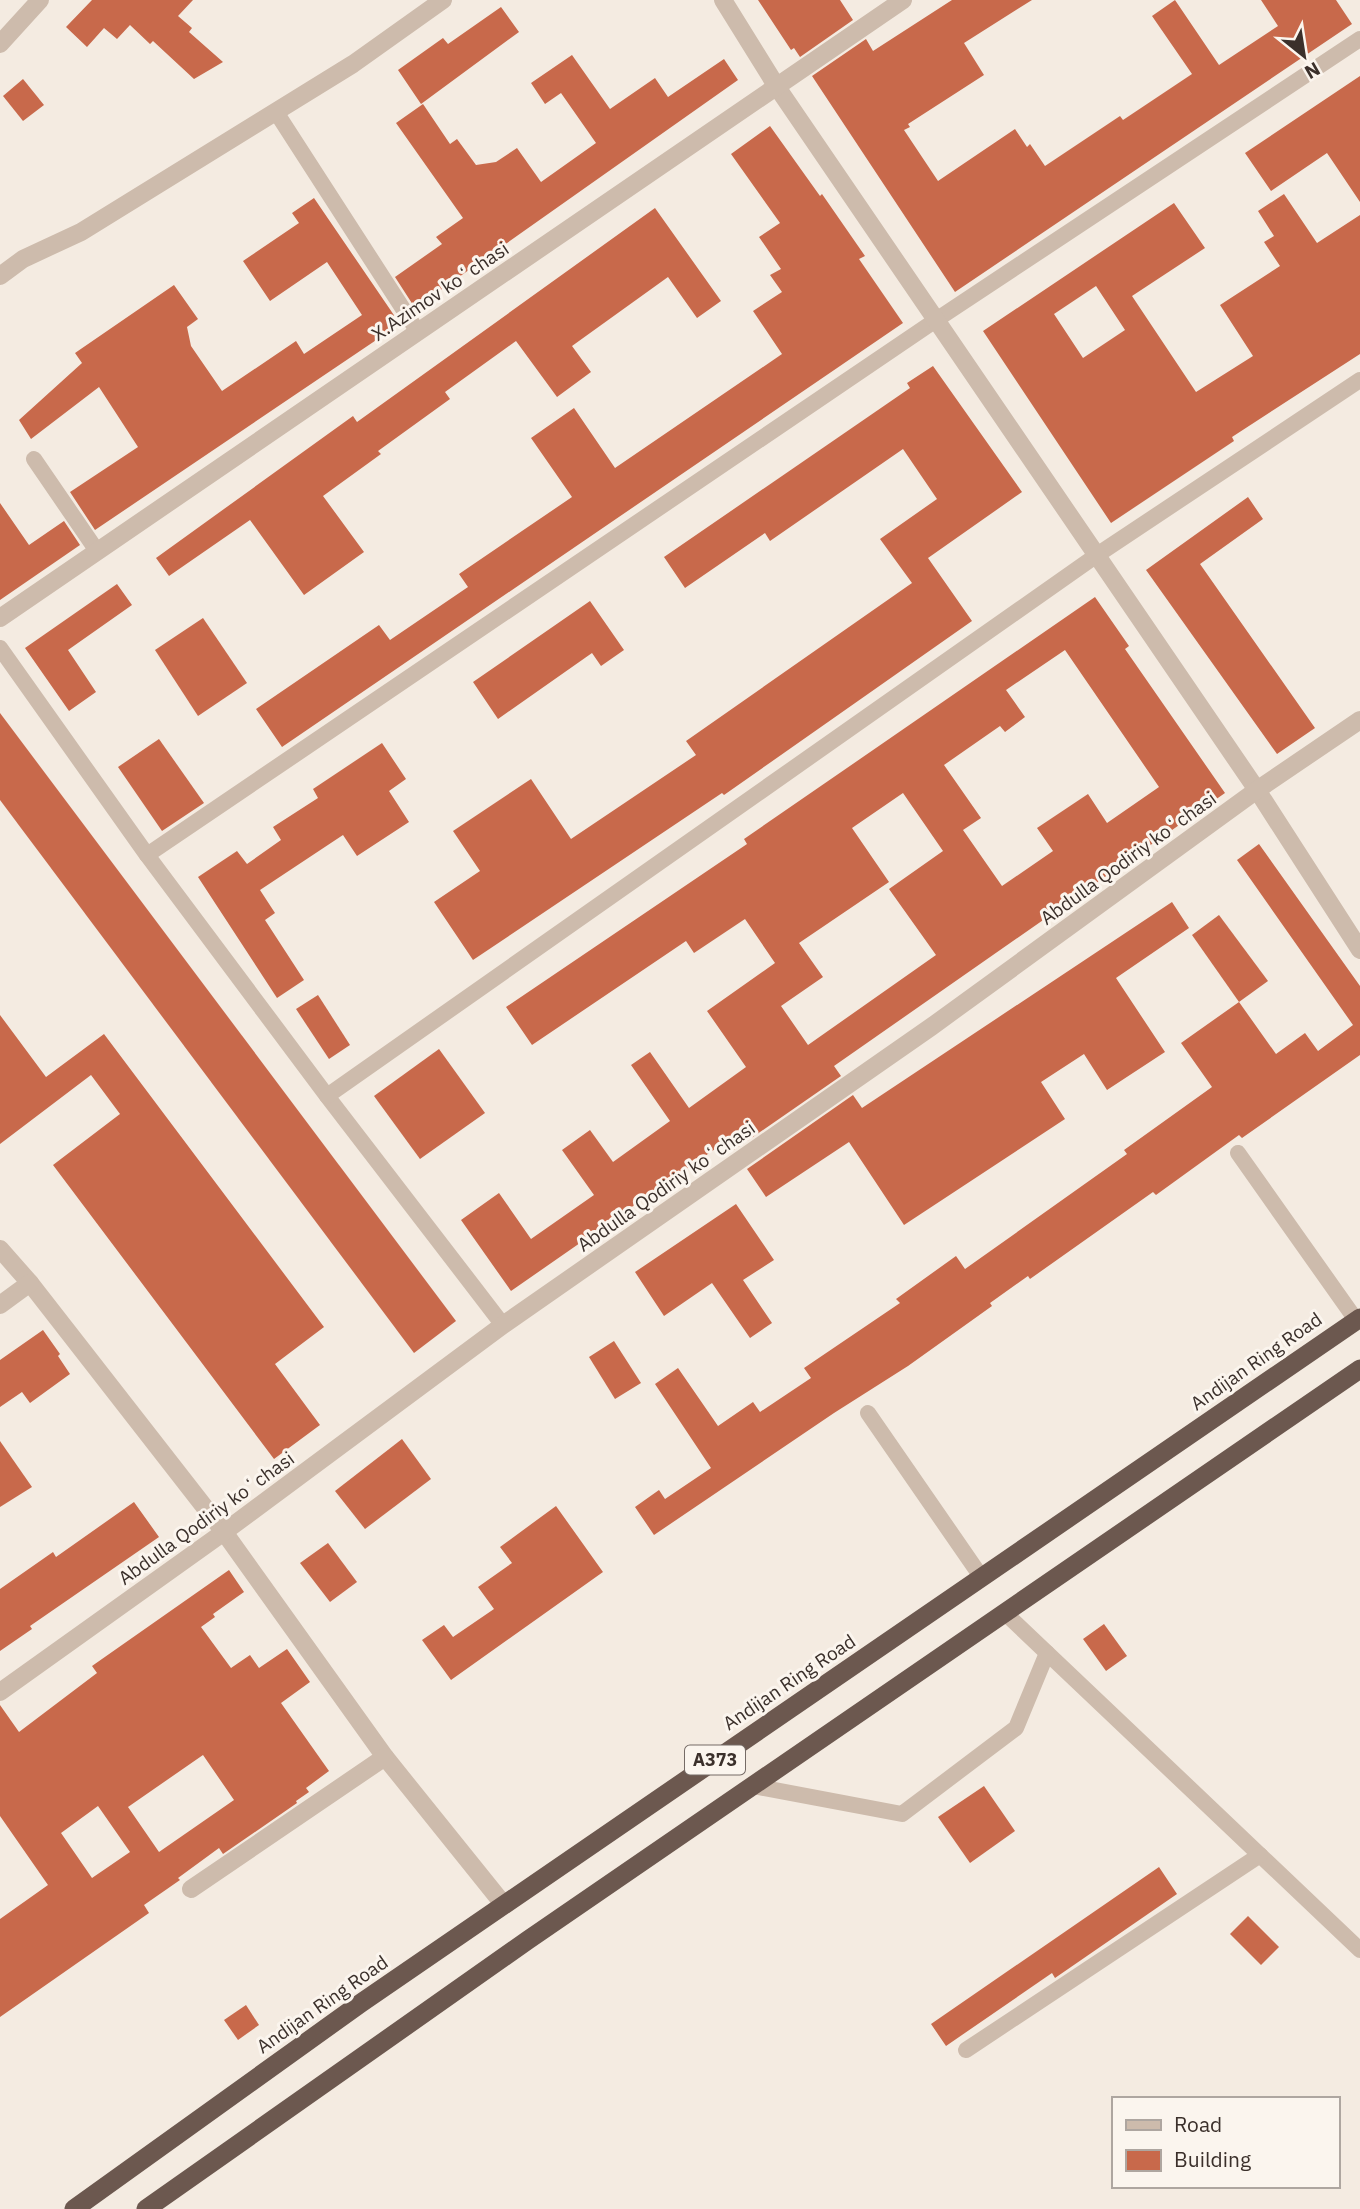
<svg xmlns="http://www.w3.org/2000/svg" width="1360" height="2209" viewBox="0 0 1360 2209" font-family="'IBM Plex Sans',sans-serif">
  <rect width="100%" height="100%" fill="#f4ebe1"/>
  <!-- building -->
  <g fill="#c8694b" fill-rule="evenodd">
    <path d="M92 0H193L178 16 192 28 189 32 223 62 194 79 153 41 150 44 130 25 117 39 104 28 87 47 66 27Z"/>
    <path d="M758 0H840L853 20 800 57 794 48 791 50Z"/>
    <path d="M952 0H1032L964 43 984 75 908 124 910 127 904 130 938 181 1015 129 1027 147 1030 144 1045 166 1120 116 1123 120 1192 74 1152 16 1175 0 1219 65 1278 26 1261 0H1336L1352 24 955 292 812 76 866 39 873 51Z"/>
    <path d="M501 7 519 32 421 104 398 70 443 38 448 44Z"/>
    <path d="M572 55 610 109 655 78 668 97 724 59 738 80 415 308 395 277 442 244 436 237 463 218 396 123 423 104 450 144 457 139 476 165 496 162 517 148 541 182 596 143 561 93 545 104 531 83Z"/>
    <path d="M1360 76V202L1327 153 1271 191 1245 153Z"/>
    <path d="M23 79 44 105 23 121 3 96Z"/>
    <path d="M770 126 820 196 822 194 865 256 859 259 903 323 282 747 256 709 379 625 390 640 468 587 459 574 572 497 531 438 574 408 615 468 782 354 753 311 782 292 770 275 781 269 759 237 780 223 731 154Z"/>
    <path d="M1284 194 1317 243 1360 215V354L1232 437 1234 441 1111 523 983 331 1174 203 1205 248 1132 296 1196 392 1253 356 1220 305 1280 266 1264 242 1274 236 1258 211ZM1096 286 1125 330 1083 358 1054 314Z"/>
    <path d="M314 198 400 324 95 530 70 492 138 447 99 387 31 439 19 420 82 363 75 353 174 285 198 319 187 327 191 346 222 391 296 341 304 354 362 315 327 262 270 301 243 261 299 223 292 213Z"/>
    <path d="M655 208 721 301 697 318 668 277 572 346 591 372 557 397 516 341 445 392 450 399 378 451 381 454 323 496 364 552 304 595 250 520 169 576 156 558 353 416 357 422Z"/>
    <path d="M933 366 1022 492 928 558 972 621 724 795 722 793 473 960 434 902 480 871 453 831 531 779 571 839 696 755 686 741 912 583 880 539 937 499 903 449 770 541 765 533 685 588 664 557 910 388 907 383Z"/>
    <path d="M1248 497 1263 519 1200 564 1315 728 1277 754 1146 570Z"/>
    <path d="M0 503 29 545 64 521 80 545 0 600Z"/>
    <path d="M117 584 132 605 68 650 96 692 69 711 25 648Z"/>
    <path d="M1095 597 1129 646 1125 649 1225 793 834 1066 841 1076 734 1150 728 1140 511 1291 461 1220 499 1193 531 1239 594 1195 562 1150 590 1130 613 1162 670 1121 631 1065 650 1052 689 1108 746 1067 707 1011 775 963 745 919 694 953 686 941 532 1045 506 1007 747 844 744 839ZM1065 650 1159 787 1107 823 1088 794 1037 828 1053 851 1002 886 963 830 981 818 944 765 1000 726 1005 732 1025 717 1006 690ZM903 793 943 851 889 889 936 955 808 1045 781 1006 823 977 799 943 889 882 852 828Z"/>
    <path d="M590 601 624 650 601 666 592 653 498 719 473 682Z"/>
    <path d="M203 618 247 683 198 716 155 650Z"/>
    <path d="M0 713 456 1321 414 1353 0 800Z"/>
    <path d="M159 739 204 803 162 831 118 767Z"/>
    <path d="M382 743 406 779 389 791 409 822 357 856 343 835 260 890 275 913 265 920 304 980 277 998 198 877 237 851 247 864 281 840 273 827 318 798 313 789Z"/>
    <path d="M1259 844 1360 986V1055L1242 1138 1239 1135 1156 1195 1153 1192 1030 1279 1028 1276 990 1303 992 1306 908 1366 834 1413 654 1535 635 1507 659 1490 665 1499 711 1468 655 1384 678 1368 718 1426 753 1402 760 1412 811 1378 804 1368 900 1303 896 1299 956 1256 965 1269 1127 1154 1124 1150 1212 1087 1181 1043 1239 1002 1276 1054 1305 1033 1318 1051 1353 1025 1237 860Z"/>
    <path d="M1172 902 1189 928 1116 978 1165 1052 1107 1090 1084 1054 1041 1082 1065 1119 904 1225 849 1142 766 1197 747 1169 853 1095 862 1108Z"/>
    <path d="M1219 915 1268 981 1239 1002 1192 935Z"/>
    <path d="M318 995 350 1045 329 1059 296 1009Z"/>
    <path d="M0 1015 46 1077 104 1034 324 1327 275 1364 320 1425 274 1459 53 1165 120 1114 91 1075 0 1144Z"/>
    <path d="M439 1049 485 1113 420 1159 374 1096Z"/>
    <path d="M736 1204 774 1260 743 1280 772 1323 750 1338 712 1283 664 1316 635 1272Z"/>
    <path d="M43 1330 60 1354 58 1356 70 1374 30 1403 22 1392 0 1407V1360Z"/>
    <path d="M614 1341 641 1383 615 1399 589 1357Z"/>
    <path d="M402 1439 431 1479 365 1529 335 1491Z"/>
    <path d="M0 1441 32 1487 0 1507Z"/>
    <path d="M134 1502 159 1537 30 1626 32 1629 0 1651V1589L53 1552 56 1557Z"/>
    <path d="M556 1506 603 1572 451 1680 422 1640 444 1625 453 1637 494 1609 478 1587 512 1563 500 1547Z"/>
    <path d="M328 1543 357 1582 330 1602 300 1563Z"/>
    <path d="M229 1570 244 1592 213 1614 215 1617 201 1627 231 1668 250 1655 259 1668 287 1649 310 1682 281 1703 329 1771 306 1788 309 1792 296 1801 297 1803 223 1854 219 1848 178 1878 180 1880 144 1905 149 1913 0 2017V1919L48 1885 0 1816V1705L19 1732 97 1673 92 1666ZM203 1755 234 1800 159 1852 128 1807ZM98 1806 130 1852 92 1878 61 1833Z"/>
    <path d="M1104 1624 1127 1656 1106 1671 1083 1639Z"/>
    <path d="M984 1786 1015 1831 970 1863 938 1817Z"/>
    <path d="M1159 1867 1177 1894 1055 1978 1052 1973 946 2046 931 2024Z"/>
    <path d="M1248 1916 1279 1947 1261 1965 1230 1934Z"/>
    <path d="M246 2005 259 2025 238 2040 224 2020Z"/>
  </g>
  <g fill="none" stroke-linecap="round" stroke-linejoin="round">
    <!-- service -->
    <g stroke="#cdbbac" stroke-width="16">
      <path d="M276 112 418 332"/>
      <path d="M34 459 97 551"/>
      <path d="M0 648 147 855 327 1096 503 1325"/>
      <path d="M147 855 936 320 1360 39"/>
      <path d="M327 1096 1097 555 1360 380"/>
      <path d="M1238 1153 1356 1320"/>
      <path d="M868 1413 982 1578"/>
      <path d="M1005 1613 1360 1950"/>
      <path d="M753 1786 902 1814 1016 1728 1047 1653"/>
      <path d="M966 2050 1260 1855"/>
    </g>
    <!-- minor -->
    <g stroke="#cdbbac" stroke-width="18">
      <path d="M723 0 777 87 1257 790 1360 950"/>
      <path d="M0 44 40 0"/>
      <path d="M0 276 23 259 81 232 353 64 443 0"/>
      <path d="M0 618 903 0"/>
      <path d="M0 1249 30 1283 224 1532 385 1757 504 1905"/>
      <path d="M0 1305 30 1283"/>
      <path d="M0 1692 224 1532 503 1325 931 1027 1257 790 1360 720"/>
      <path d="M191 1889 385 1757"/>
    </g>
    <!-- trunk -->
    <g stroke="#6c584f" stroke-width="19">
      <path d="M74 2209 361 2003 1360 1318"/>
      <path d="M146 2209 528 1940 1360 1369"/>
    </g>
  </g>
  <g text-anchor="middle" stroke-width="6" stroke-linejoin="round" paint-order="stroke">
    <!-- shield labels -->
    <rect fill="#fbf5ee" stroke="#756b66" stroke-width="2" x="685" y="1745.5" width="60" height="29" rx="5"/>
    <g font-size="18" font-weight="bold" fill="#3b302b">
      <text x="715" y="1766">A373</text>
    </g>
    <!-- street labels -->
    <g font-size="19" fill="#3b302b" stroke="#fbf5ee">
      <text transform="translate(440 291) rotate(-34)" y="7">X.Azimov koʻchasi</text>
      <text transform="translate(1128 858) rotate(-36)" y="7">Abdulla Qodiriy koʻchasi</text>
      <text transform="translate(666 1186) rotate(-35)" y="7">Abdulla Qodiriy koʻchasi</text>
      <text transform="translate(1256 1361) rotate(-35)" y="7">Andijan Ring Road</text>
      <text transform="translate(206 1518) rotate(-36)" y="7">Abdulla Qodiriy koʻchasi</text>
      <text transform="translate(789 1682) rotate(-34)" y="7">Andijan Ring Road</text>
      <text transform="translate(322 2004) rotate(-35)" y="7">Andijan Ring Road</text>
    </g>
  </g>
  <!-- legend -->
  <rect x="1112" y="2097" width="228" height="91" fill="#fbf5ee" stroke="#aea6a0" stroke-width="2"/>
  <rect x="1126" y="2120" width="35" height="10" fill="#cdbbac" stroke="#aea6a0" stroke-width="2"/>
  <text x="1174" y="2132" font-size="21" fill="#3b302b">Road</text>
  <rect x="1126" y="2150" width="35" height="21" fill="#c8694b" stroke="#aea6a0" stroke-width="2"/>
  <text x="1174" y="2167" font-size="21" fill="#3b302b">Building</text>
  <!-- north arrow -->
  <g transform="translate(1304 56) rotate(150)" stroke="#fbf5ee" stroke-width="5" paint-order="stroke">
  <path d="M0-5L12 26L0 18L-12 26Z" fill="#3b302b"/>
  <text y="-10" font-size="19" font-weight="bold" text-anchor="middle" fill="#3b302b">N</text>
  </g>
</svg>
